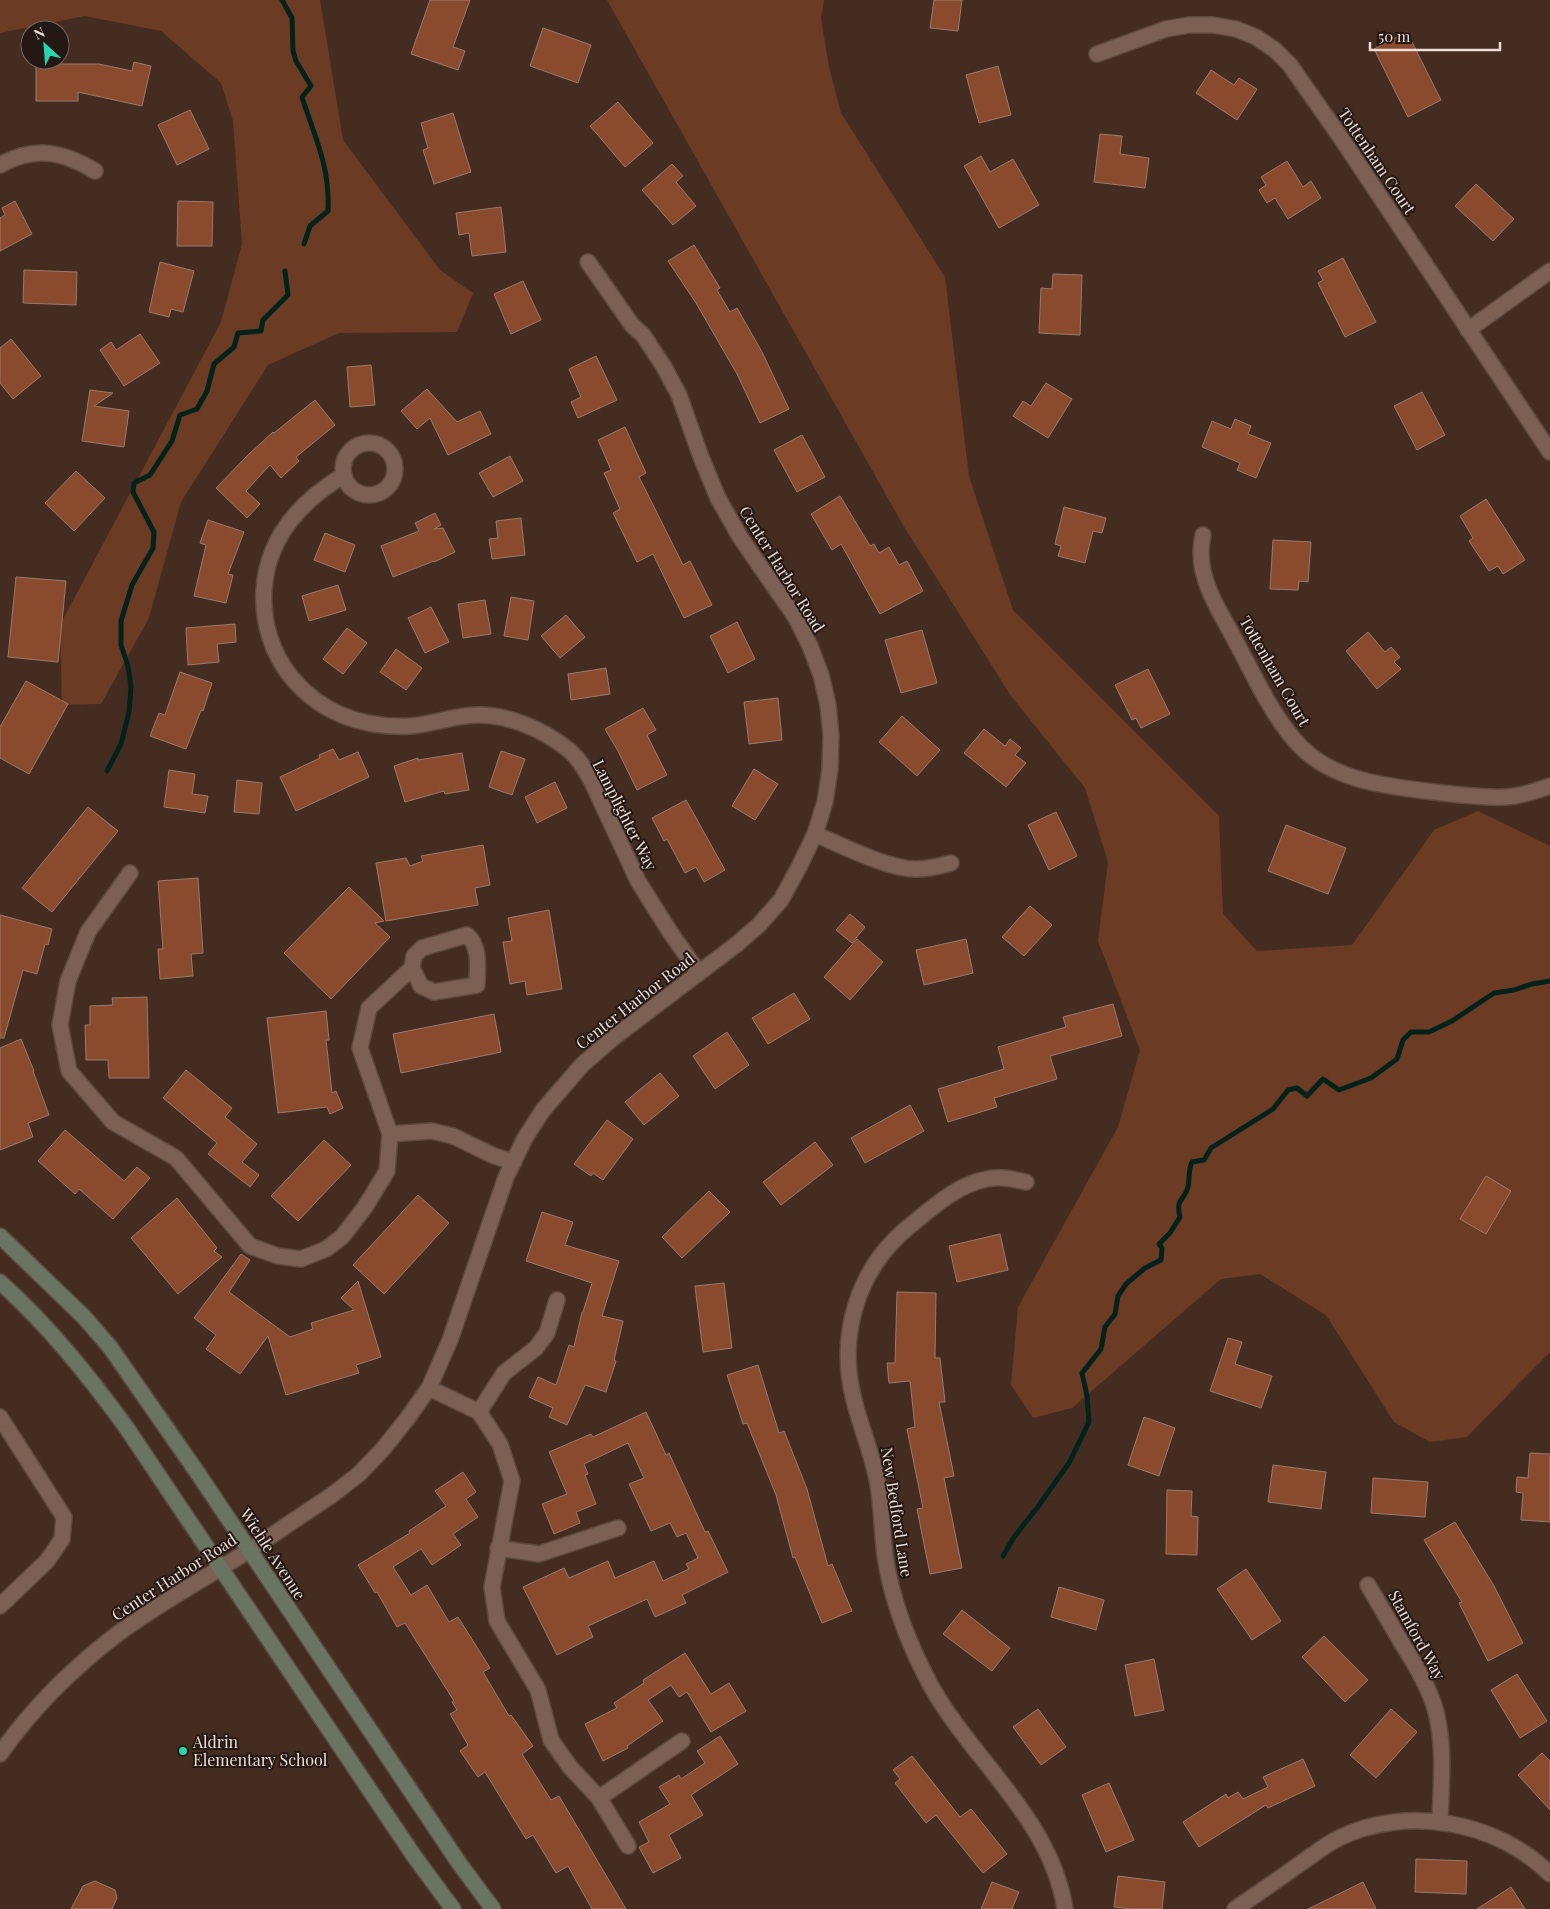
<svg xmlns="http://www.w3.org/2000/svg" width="1550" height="1909" viewBox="0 0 1550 1909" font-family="'Playfair Display',serif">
  <rect width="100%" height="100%" fill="#452c21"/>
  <!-- green -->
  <g fill="#6c3b24">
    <path d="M0 0H320L343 140 440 270 473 293 457 332 339 333 268 365 181 502 149 618 101 704 62 705 60 625 221 322 242 244 233 121 221 83 161 31 85 16 0 33Z"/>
    <path d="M607 0H824L821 18 829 67 841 113 945 277 969 476 1013 610 1219 816 1223 914 1257 951 1352 945 1434 830 1478 811 1550 846V1352L1467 1437 1430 1442 1394 1422 1326 1315 1260 1274 1221 1279 1072 1408 1033 1418 1011 1385 1018 1307 1118 1127 1140 1050 1098 941 1108 862 1085 788 1011 696 903 525Z"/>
  </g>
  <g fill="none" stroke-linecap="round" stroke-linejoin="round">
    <!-- stream -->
    <g stroke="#04221a" stroke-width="5">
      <path d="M282 0 292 18 293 51 296 61 311 86 302 97C315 138 330 166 328 211L310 226 304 244"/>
      <path d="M107 771 121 744 129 712 131 687 128 666 121 645V621L132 585 153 548 154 532 133 492 134 483 150 475 172 441 180 415 197 409 207 391 214 364 234 347 238 333 261 331 263 320 288 295 285 271"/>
      <path d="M1003 1556 1014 1537 1037 1508 1069 1463 1089 1422 1087 1396 1082 1373 1101 1349 1105 1327 1115 1314 1118 1296 1126 1284 1145 1268 1161 1260 1162 1248 1159 1244 1170 1233 1180 1217C1175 1197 1185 1201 1188 1187 1190 1178 1188 1170 1192 1162L1204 1160 1211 1148 1273 1109 1288 1090 1297 1088 1307 1096 1323 1079 1339 1090 1371 1078 1397 1059 1403 1040 1411 1032H1429L1452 1021 1494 993 1514 990 1532 984 1550 981"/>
    </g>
  </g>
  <!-- building -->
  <g fill="#8a4a2e" stroke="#987a6e">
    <path d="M430 0H470L453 47 465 51 458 70 411 54Z"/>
    <path d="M934 0H962L958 31 930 28Z"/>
    <path d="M543 28 591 45 578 83 530 66Z"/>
    <path d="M1407 32 1441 100 1408 117 1374 49Z"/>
    <path d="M134 62 151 66 142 106 78 92V101H36V64H99L132 71Z"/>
    <path d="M998 66 1011 115 979 123 966 75Z"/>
    <path d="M1211 70 1234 85 1239 78 1257 89 1237 120 1196 93Z"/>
    <path d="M618 102 653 143 625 167 590 126Z"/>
    <path d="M190 110 209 149 177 165 158 125Z"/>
    <path d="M453 113 471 172 434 184 423 150 428 148 421 123Z"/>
    <path d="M1100 134 1122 136 1120 154 1149 158 1145 188 1094 182Z"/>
    <path d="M981 156 990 172 1013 159 1039 205 999 228 964 166Z"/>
    <path d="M1287 161 1303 187 1311 181 1321 198 1288 219 1275 198 1267 203 1259 190 1266 185 1261 177Z"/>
    <path d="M672 164 683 176 676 182 696 206 673 225 642 190Z"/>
    <path d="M1476 184 1514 219 1493 241 1455 206Z"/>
    <path d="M15 201 32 234 0 251V218L5 215 2 208Z"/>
    <path d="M178 201 213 202 212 246H177Z"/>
    <path d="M501 207 506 252 472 256 469 233 459 235 456 213Z"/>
    <path d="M694 245 720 288 717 290 730 312 737 308 762 352 789 409 760 423 737 374 696 303 668 261Z"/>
    <path d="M1343 258 1376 322 1345 337 1318 283 1323 280 1318 271Z"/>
    <path d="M160 262 194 271 183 312 171 309 169 317 149 312Z"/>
    <path d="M24 270 77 272 76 305 23 303Z"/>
    <path d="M1053 274 1082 275 1080 335 1039 333 1041 288 1052 289Z"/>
    <path d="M523 281 541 320 511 334 494 294Z"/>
    <path d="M140 334 160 363 124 386 100 350 111 342 116 350Z"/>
    <path d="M11 339 41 376 13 399 0 383V348Z"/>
    <path d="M596 356 617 400 578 418 571 402 581 397 569 369Z"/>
    <path d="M371 365 375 405 350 407 347 367Z"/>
    <path d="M1046 383 1072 399 1048 438 1013 416 1023 401 1031 406Z"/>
    <path d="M427 389 457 422 480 411 491 434 448 455 430 418 417 429 401 411Z"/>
    <path d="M90 390 113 393 94 406 129 411 124 447 82 441Z"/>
    <path d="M1422 392 1445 435 1417 450 1394 406Z"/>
    <path d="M315 400 335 425 296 457 299 461 281 478 270 465 246 491 260 504 247 518 216 488 249 454 273 432 274 433Z"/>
    <path d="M1235 419 1251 426 1248 434 1271 443 1256 478 1237 470 1240 463 1202 447 1212 421 1231 429Z"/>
    <path d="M625 427 646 473 639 477 683 565 690 561 712 605 684 618 653 554 637 562 613 513 620 509 604 473 611 470 598 440Z"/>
    <path d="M802 435 825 477 797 492 774 450Z"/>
    <path d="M510 456 523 481 493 497 479 473Z"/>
    <path d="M76 471 105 498 74 531 45 503Z"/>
    <path d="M840 496 870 546 874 544 879 553 889 547 899 565 907 561 923 591 880 614 841 544 832 550 811 514Z"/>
    <path d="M1486 499 1525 560 1503 574 1498 566 1489 571 1469 541 1473 538 1460 516Z"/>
    <path d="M1064 507 1106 518 1102 533 1093 531 1085 563 1058 556 1061 546 1055 544Z"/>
    <path d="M435 513 441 525 434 529 443 528 455 552 434 562V561L393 577 381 546 419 531 415 523Z"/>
    <path d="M521 518 525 555 492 559 489 539 498 538 496 521Z"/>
    <path d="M208 520 244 532 228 574 233 575 226 603 194 596 206 545 200 543Z"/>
    <path d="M325 533 355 545 345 572 314 560Z"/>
    <path d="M1273 540 1311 542 1308 582 1299 581 1298 590 1270 589Z"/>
    <path d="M16 577 66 581 58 662 8 657Z"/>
    <path d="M338 585 346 610 309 621 302 596Z"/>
    <path d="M511 597 534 601 528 640 504 636Z"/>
    <path d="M485 600 491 634 463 638 458 604Z"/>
    <path d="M431 607 449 642 425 653 408 618Z"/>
    <path d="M566 615 585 637 560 658 541 636Z"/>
    <path d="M737 622 755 659 728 673 710 636Z"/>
    <path d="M235 624 236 642 217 644 219 662 188 665 186 628Z"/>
    <path d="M347 628 367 643 343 674 323 659Z"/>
    <path d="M922 630 937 683 901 693 885 640Z"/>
    <path d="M1368 632 1385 652 1391 647 1400 657 1394 662 1401 669 1377 689 1346 651Z"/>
    <path d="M396 649 422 668 406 690 380 672Z"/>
    <path d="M606 668 610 694 571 700 568 674Z"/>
    <path d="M1148 669 1170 714 1141 728 1136 718 1132 720 1115 685Z"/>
    <path d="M180 672 212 683 203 711 201 710 186 749 150 736 159 713 165 715Z"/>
    <path d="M26 681 68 704 29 774 0 758V727Z"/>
    <path d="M778 698 782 740 749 744 744 702Z"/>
    <path d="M643 708 656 730 647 735 667 775 637 790 618 751 605 729Z"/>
    <path d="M902 716 940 750 917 776 879 742Z"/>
    <path d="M984 729 1005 746 1010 739 1021 748 1015 755 1026 763 1006 787 964 753Z"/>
    <path d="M333 749 339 760 358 752 369 777 296 811 280 777 320 758 319 755Z"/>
    <path d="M501 751 525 759 512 795 489 787Z"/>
    <path d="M462 753 469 790 445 794 444 791 405 802 394 766 418 758V760Z"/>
    <path d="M754 769 778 784 755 820 732 806Z"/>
    <path d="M169 770 195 774 192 794 208 796 205 813 164 807Z"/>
    <path d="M237 780 262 783 259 814 234 812Z"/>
    <path d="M555 782 567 808 537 823 525 797Z"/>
    <path d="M686 800 725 870 704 882 696 867 685 873 667 839 664 841 652 818Z"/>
    <path d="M88 807 118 831 52 912 22 888Z"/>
    <path d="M1056 812 1077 856 1049 870 1028 825Z"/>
    <path d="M1286 825 1346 848 1328 894 1268 871Z"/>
    <path d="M483 845 490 885 475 888 478 905 386 921 376 863 406 858 410 866 423 861 421 856Z"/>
    <path d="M198 878 203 953 191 954 193 976 160 979 158 949H163L158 881Z"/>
    <path d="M349 887 384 921 375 923 390 937 331 999 284 953Z"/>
    <path d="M1030 906 1052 925 1024 956 1002 937Z"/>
    <path d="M549 910 562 989 527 995 525 981 510 984 503 942 512 941 508 918Z"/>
    <path d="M850 914 865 927 852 943 836 930Z"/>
    <path d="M0 915 52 929 48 945 45 944 37 974 23 970 4 1038H0Z"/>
    <path d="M857 939 883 962 850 1000 824 977Z"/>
    <path d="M966 939 973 973 924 985 916 950Z"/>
    <path d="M794 993 810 1019 768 1044 752 1018Z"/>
    <path d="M147 997 149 1078H109L108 1060H86L85 1025H90V1006L113 1005 112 998Z"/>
    <path d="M1113 1004 1122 1036 1050 1056 1057 1079 994 1098 997 1107 948 1122 938 1089 1004 1069 998 1047 1066 1027 1063 1017Z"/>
    <path d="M326 1011 329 1040H326L332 1093 336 1091 343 1108 330 1114 327 1107 278 1113 267 1018Z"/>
    <path d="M494 1014 501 1052 401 1073 393 1034Z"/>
    <path d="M727 1032 749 1065 715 1089 693 1056Z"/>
    <path d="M21 1039 34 1071H33L49 1115 28 1123 33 1137 0 1150V1048Z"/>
    <path d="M186 1070 232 1108 225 1117 257 1144 242 1162 259 1175 250 1187 208 1154 217 1143 163 1098Z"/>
    <path d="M660 1073 679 1096 644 1125 625 1102Z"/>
    <path d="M910 1105 924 1131 865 1163 851 1138Z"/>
    <path d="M607 1120 633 1139 603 1180 593 1173 591 1176 574 1164Z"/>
    <path d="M65 1130 124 1181 137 1167 150 1178 113 1219 79 1189 75 1194 38 1161Z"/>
    <path d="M324 1140 351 1165 298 1221 271 1196Z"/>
    <path d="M815 1142 833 1165 781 1205 763 1182Z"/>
    <path d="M1486 1176 1511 1191 1486 1234 1460 1219Z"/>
    <path d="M709 1191 730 1212 682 1258 662 1237Z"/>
    <path d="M418 1195 449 1223 384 1294 353 1265Z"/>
    <path d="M177 1198 217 1248 214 1251 222 1257 178 1294 131 1238Z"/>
    <path d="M542 1212 573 1222 565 1245 619 1261 602 1316 623 1321 614 1360 616 1361 606 1392 585 1385 567 1425 549 1417 553 1408 529 1397 538 1377 556 1385 569 1345 574 1347 582 1312H583L592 1283 526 1261Z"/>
    <path d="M1000 1234 1008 1270 957 1282 949 1246Z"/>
    <path d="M241 1254 250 1260 229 1292 290 1337 313 1329 311 1323 354 1310 341 1298 358 1281 381 1357 356 1365 359 1373 286 1395 268 1336 240 1374 206 1349 216 1335 194 1318Z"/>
    <path d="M724 1283 732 1348 703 1352 695 1286Z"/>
    <path d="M897 1292 936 1293 935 1358H940L945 1402H939L954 1476 944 1478 962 1568 930 1574 917 1509 923 1508 907 1429 915 1427 910 1381 889 1383 887 1363H895Z"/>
    <path d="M1228 1338 1242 1342 1235 1364 1272 1376 1261 1408 1210 1391Z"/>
    <path d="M758 1365 779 1433 784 1431 807 1489 828 1566 832 1564 852 1611 822 1623 795 1557 793 1558 776 1495 747 1423 743 1424 727 1375Z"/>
    <path d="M646 1412 666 1455 669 1453 705 1532 708 1531 728 1572 682 1595 686 1603 655 1617 647 1599 588 1626 593 1637 557 1655 523 1587 564 1568 569 1578 608 1561 615 1578 654 1561 663 1581 689 1569 686 1564 698 1558 686 1533 677 1537 670 1523 651 1531 629 1484 644 1478 628 1443 584 1464 588 1474 585 1475 596 1504 576 1512 580 1523 554 1534 542 1504 567 1494 549 1452 591 1434 593 1437Z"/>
    <path d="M1144 1417 1175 1428 1159 1476 1128 1465Z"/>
    <path d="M1530 1453 1550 1454V1522L1521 1520 1523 1493 1516 1492 1517 1477 1528 1478Z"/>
    <path d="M1273 1465 1326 1472 1321 1509 1268 1502Z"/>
    <path d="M463 1472 476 1492 466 1499 478 1517 453 1534 461 1545 432 1565 421 1549 393 1567 411 1595 427 1585 449 1622 458 1617 490 1668 483 1672 509 1716 511 1715 533 1746 522 1754 551 1800 559 1796 626 1909H592L568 1866 556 1873 533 1835 526 1839 485 1772 478 1777 460 1751 468 1745 450 1714 457 1710 452 1702 454 1701 405 1623 397 1627 377 1592 375 1593 358 1565 410 1533 409 1531 446 1506 435 1491Z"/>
    <path d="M1373 1478 1428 1482 1425 1517 1371 1513Z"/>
    <path d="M1167 1490 1192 1491 1191 1516 1198 1517 1197 1555 1166 1554Z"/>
    <path d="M1455 1522 1494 1586 1523 1643 1488 1661 1459 1603 1462 1602 1424 1540Z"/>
    <path d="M1246 1569 1281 1621 1252 1640 1217 1589Z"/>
    <path d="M1059 1587 1104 1600 1096 1630 1051 1617Z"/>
    <path d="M962 1610 1010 1648 992 1671 943 1634Z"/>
    <path d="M1324 1636 1368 1680 1345 1702 1302 1657Z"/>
    <path d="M685 1653 711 1694 729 1683 746 1711 711 1732 687 1692 679 1697 671 1685 648 1700 663 1721 627 1746 628 1748 603 1761 585 1724 617 1708 614 1703 644 1683 643 1680Z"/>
    <path d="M1154 1659 1164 1710 1135 1716 1125 1665Z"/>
    <path d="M1517 1674 1547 1721 1520 1738 1491 1690Z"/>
    <path d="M1038 1709 1066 1747 1041 1765 1013 1727Z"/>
    <path d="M1391 1709 1417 1732 1376 1778 1350 1755Z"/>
    <path d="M720 1736 738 1764 691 1795 703 1815 669 1835 681 1858 653 1873 639 1847 649 1842 639 1822 670 1804 659 1787 679 1775 681 1779 705 1763 697 1751Z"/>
    <path d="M1542 1753 1550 1761V1810L1518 1775Z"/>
    <path d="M912 1756 960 1817 971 1809 1007 1854 983 1873 936 1815 926 1823 895 1783 900 1779 893 1770Z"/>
    <path d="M1303 1759 1315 1786 1268 1808 1266 1805 1199 1847 1183 1822 1226 1794 1228 1798 1238 1792 1243 1799 1268 1787 1263 1777Z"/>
    <path d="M1109 1783 1134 1840 1106 1852 1082 1795Z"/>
    <path d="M1416 1859 1467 1861 1466 1894 1415 1892Z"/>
    <path d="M1118 1876 1165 1882 1162 1909H1132L1114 1907Z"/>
    <path d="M95 1881 115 1890 117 1898 112 1909H71L83 1886Z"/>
    <path d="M992 1882 1019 1892 1012 1909H981Z"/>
    <path d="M1363 1882 1376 1909H1308Z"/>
    <path d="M1511 1887 1525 1909H1477Z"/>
  </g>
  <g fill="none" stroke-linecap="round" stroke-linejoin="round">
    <defs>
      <g id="minor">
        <path d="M1097 54 1166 29 1189 25H1213L1236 29 1256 37 1275 50 1290 65 1341 138 1550 452"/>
        <path d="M0 165C35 146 62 151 95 171"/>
        <path d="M1468 330 1550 271"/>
        <circle cx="369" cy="469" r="26"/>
        <path d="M344 475C301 501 267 538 264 590 262 622 272 654 292 678 322 714 364 728 410 726 428 725 447 718 465 716 502 711 542 728 570 751 580 760 586 771 592 782L638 881 670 932 699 973"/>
        <path d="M1203 535C1202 541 1201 547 1201 553 1201 586 1223 616 1237 644 1256 679 1273 718 1301 747 1336 783 1394 787 1442 793 1463 795 1485 798 1506 797 1521 796 1536 791 1550 786"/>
        <path d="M815 834C841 845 890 870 917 869 929 869 940 866 951 863"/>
        <path d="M130 873 88 932 68 981 60 1025 69 1071 113 1122 176 1158 250 1246 278 1256 301 1259 326 1249 342 1237 365 1207 387 1171 390 1134 432 1131 453 1136 494 1156 514 1162"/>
        <path d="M390 1134 360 1048 369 1008 412 968 414 956 422 948 467 935C481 947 477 968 477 985L434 992 421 986 412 968"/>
        <path d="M1026 1182C1013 1179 1000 1176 987 1179 958 1184 933 1207 911 1225 858 1267 837 1334 854 1400 861 1429 873 1455 878 1485 882 1509 882 1533 885 1556 892 1602 909 1645 931 1686 973 1761 1051 1819 1065 1909"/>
        <path d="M429 1388 479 1412 500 1444 512 1481 492 1587 497 1621 538 1690 551 1740 570 1767 599 1798 628 1846"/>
        <path d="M479 1412 504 1373 536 1348 547 1333 557 1300"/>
        <path d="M0 1417 64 1517 62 1539 47 1561 0 1606"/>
        <path d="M498 1548 539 1554 618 1528"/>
        <path d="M250 1550 332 1495 359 1474 383 1449 407 1419 429 1388 450 1340 506 1177 525 1138 543 1110 582 1065 613 1038 737 944 759 925 781 900 799 867 815 834 825 802 830 769 831 736 828 705 821 675 810 646 796 618 740 537 718 498 701 457 679 395 664 367 643 335 632 325 588 262"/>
        <path d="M1368 1585C1378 1602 1387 1618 1397 1635 1412 1660 1428 1683 1436 1712 1445 1748 1441 1786 1440 1822"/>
        <path d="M599 1798 682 1741"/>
        <path d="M1235 1909C1257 1894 1279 1879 1301 1863 1313 1855 1325 1845 1339 1838 1406 1805 1497 1821 1550 1874"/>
      </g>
      <path id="tertiary" d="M0 1754C33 1707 75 1666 120 1632 161 1602 207 1577 250 1550"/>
      <g id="secondary">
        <path d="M0 1236 84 1317 110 1347 199 1475 459 1863 493 1909"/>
        <path d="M0 1282C48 1325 88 1375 126 1427L414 1856 453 1909"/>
      </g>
    </defs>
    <!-- minor casing -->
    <use href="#minor" stroke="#5e493f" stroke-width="18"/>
    <!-- tertiary casing -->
    <use href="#tertiary" stroke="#5e493f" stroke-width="18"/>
    <!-- secondary casing -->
    <use href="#secondary" stroke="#5e493f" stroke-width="18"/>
    <!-- minor -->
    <use href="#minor" stroke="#7d6054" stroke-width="15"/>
    <!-- tertiary -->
    <use href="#tertiary" stroke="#7d6054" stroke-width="15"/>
    <!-- secondary -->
    <use href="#secondary" stroke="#697463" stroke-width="15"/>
  </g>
  <!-- markers -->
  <circle fill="#28d5ad" stroke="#231813" stroke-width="2" cx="183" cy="1751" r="5"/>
  <g text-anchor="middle" stroke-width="4" stroke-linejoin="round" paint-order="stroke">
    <!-- street labels -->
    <g font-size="16" fill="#efded7" stroke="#231813">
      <text transform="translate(1377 161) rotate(56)" y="6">Tottenham Court</text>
      <text transform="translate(782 569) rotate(58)" y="6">Center Harbor Road</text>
      <text transform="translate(1275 671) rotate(60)" y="6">Tottenham Court</text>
      <text transform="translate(625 815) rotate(63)" y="6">Lamplighter Way</text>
      <text transform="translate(635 1001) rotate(-38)" y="6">Center Harbor Road</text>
      <text transform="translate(897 1512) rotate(81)" y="6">New Bedford Lane</text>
      <text transform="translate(273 1554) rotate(57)" y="6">Wiehle Avenue</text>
      <text transform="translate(174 1577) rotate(-33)" y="6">Center Harbor Road</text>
      <text transform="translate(1417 1635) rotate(61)" y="6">Stamford Way</text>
    </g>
    <!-- poi labels -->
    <g font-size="16" fill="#efded7" stroke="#231813" text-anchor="start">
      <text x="193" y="1748">Aldrin<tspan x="193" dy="18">Elementary School</tspan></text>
    </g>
  </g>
  <!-- north arrow -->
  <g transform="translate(45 45) rotate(334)"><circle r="24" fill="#231813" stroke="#756761"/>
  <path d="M0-4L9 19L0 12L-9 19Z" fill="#28d5ad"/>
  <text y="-8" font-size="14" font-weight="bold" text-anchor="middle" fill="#efded7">N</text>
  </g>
  <!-- scale -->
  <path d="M1370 42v8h130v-8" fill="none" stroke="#efded7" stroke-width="2.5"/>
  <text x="1378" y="42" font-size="15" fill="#efded7" stroke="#231813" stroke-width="4" paint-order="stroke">50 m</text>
</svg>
